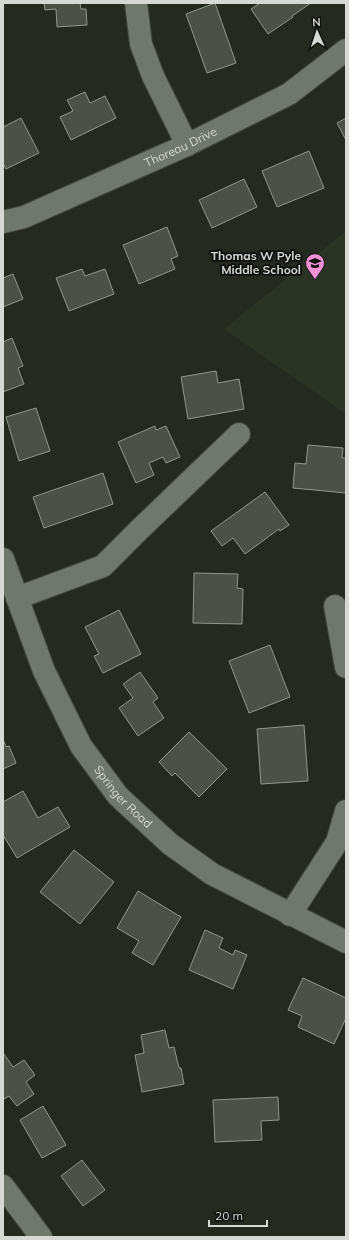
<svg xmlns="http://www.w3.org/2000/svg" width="349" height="1240" viewBox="0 0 349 1240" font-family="Mulish,sans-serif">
  <rect width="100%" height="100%" fill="#252a21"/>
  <!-- built -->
  <path fill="#2b3325" d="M346 231V414L224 329Z"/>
  <!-- building -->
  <g fill="#4b5147" stroke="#90978b">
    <path d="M44 3H80L81 9H86L87 25 57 27 56 9 45 10Z"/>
    <path d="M215 3 236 63 207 73 186 14Z"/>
    <path d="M260 3H311L292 16 293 17 268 34 251 9Z"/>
    <path d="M85 92 90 103 105 96 116 118 71 140 60 117 73 111 67 100Z"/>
    <path d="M21 118 39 153 6 169 3 163V127Z"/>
    <path d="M346 118V140L337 123Z"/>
    <path d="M309 151 324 188 277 207 262 171Z"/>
    <path d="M244 179 257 207 212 228 199 200Z"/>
    <path d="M167 227 178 256 171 259 175 269 139 284 123 245Z"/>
    <path d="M82 269 85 276 105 269 114 294 69 311 56 278Z"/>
    <path d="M13 274 23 299 3 307V278Z"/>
    <path d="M12 338 23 366 18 368 24 384 3 392V342Z"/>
    <path d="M216 371 218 383 239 379 244 409 188 419 181 377Z"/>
    <path d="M36 408 50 451 19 461 6 417Z"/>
    <path d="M155 426 156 430 166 426 180 457 166 463 163 457 149 463 154 475 136 483 118 442Z"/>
    <path d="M308 445 343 448 342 458H346V493L293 488 295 463 306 464Z"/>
    <path d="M103 473 113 504 44 528 33 497Z"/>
    <path d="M265 492 289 525 280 531 279 529 245 554 233 538 222 546 211 531Z"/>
    <path d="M194 573 238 574 237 588 243 589 242 624 193 623Z"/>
    <path d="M119 610 141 654 103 673 94 656 99 654 85 627Z"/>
    <path d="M270 645 290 697 249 713 229 661Z"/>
    <path d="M140 672 158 698 153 702 164 718 138 736 119 708 133 698 123 684Z"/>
    <path d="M304 725 308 781 261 784 257 729Z"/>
    <path d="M189 732 227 769 199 797 175 773 172 776 159 762Z"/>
    <path d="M3 739 6 747 9 746 16 763 3 769Z"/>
    <path d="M23 791 38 818 58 807 70 827 17 858 3 835V802Z"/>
    <path d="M74 850 114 882 80 924 40 892Z"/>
    <path d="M138 891 181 917 153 965 132 953 139 941 117 928Z"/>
    <path d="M205 930 223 938 219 948 233 955 235 950 247 955 233 989 189 970Z"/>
    <path d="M303 978 346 998V1018L334 1044 298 1027 302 1016 288 1010Z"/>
    <path d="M165 1030 169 1048 174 1047 179 1068H181L184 1084 142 1092 135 1055 144 1053 141 1035Z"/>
    <path d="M3 1054H4L13 1067 24 1060 35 1075 26 1082 34 1094 17 1106 9 1096 4 1099 3 1098Z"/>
    <path d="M278 1097 279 1120 261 1121 262 1140 215 1142 213 1100Z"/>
    <path d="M43 1106 66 1145 42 1158 20 1120Z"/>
    <path d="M82 1160 105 1190 83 1206 61 1176Z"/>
  </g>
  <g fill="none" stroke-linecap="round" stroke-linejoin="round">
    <defs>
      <g id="minor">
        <path d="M136 3 141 44 153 76 187 145"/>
        <path id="s1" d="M3 222 24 217 187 145 289 94 346 50"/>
        <path id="s2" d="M3 559 44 671 81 746 118 796 170 844 212 874 346 942"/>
        <path d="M17 598 103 566 139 530 239 434"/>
        <path d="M335 606 346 667"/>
        <path d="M290 915 337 842 346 811"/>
        <path d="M3 1186 41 1237"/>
      </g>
    </defs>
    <!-- minor casing -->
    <use href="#minor" stroke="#42463f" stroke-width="24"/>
    <!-- minor -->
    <use href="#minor" stroke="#70776c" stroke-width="22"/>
  </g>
  <!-- icons -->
  <defs>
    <symbol id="school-pin" viewBox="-11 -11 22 30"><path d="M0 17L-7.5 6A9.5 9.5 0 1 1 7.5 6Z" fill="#f391d5" stroke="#10120e"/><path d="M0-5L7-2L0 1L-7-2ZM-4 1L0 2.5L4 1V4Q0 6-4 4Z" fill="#111"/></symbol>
  </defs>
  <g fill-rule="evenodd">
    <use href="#school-pin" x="304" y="252" width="22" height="30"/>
  </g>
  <g text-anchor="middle" stroke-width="4" stroke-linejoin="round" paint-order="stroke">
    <!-- street labels -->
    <g font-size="12" fill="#d6d9d3" stroke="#10120e">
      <text dy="4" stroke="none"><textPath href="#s1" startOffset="193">Thoreau Drive</textPath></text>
      <text dy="4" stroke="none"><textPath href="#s2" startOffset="269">Springer Road</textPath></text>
    </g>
    <!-- poi labels -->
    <g font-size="12" font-weight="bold" fill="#d6d9d3" stroke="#10120e" text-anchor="end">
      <text x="301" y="260">Thomas W Pyle<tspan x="301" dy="14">Middle School</tspan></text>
    </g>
  </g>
  <!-- border -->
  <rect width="349" height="1240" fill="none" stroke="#d6d9d3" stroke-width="8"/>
  <!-- north arrow -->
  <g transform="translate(317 32) rotate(357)" stroke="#10120e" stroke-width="3" paint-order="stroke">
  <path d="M0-3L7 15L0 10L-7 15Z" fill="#d6d9d3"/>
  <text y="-6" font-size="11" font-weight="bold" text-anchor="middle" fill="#d6d9d3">N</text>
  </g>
  <!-- scale -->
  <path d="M209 1220v6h58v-6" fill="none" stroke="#d6d9d3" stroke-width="2"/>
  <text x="215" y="1220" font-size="12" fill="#d6d9d3" stroke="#10120e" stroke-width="3" paint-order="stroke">20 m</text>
</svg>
